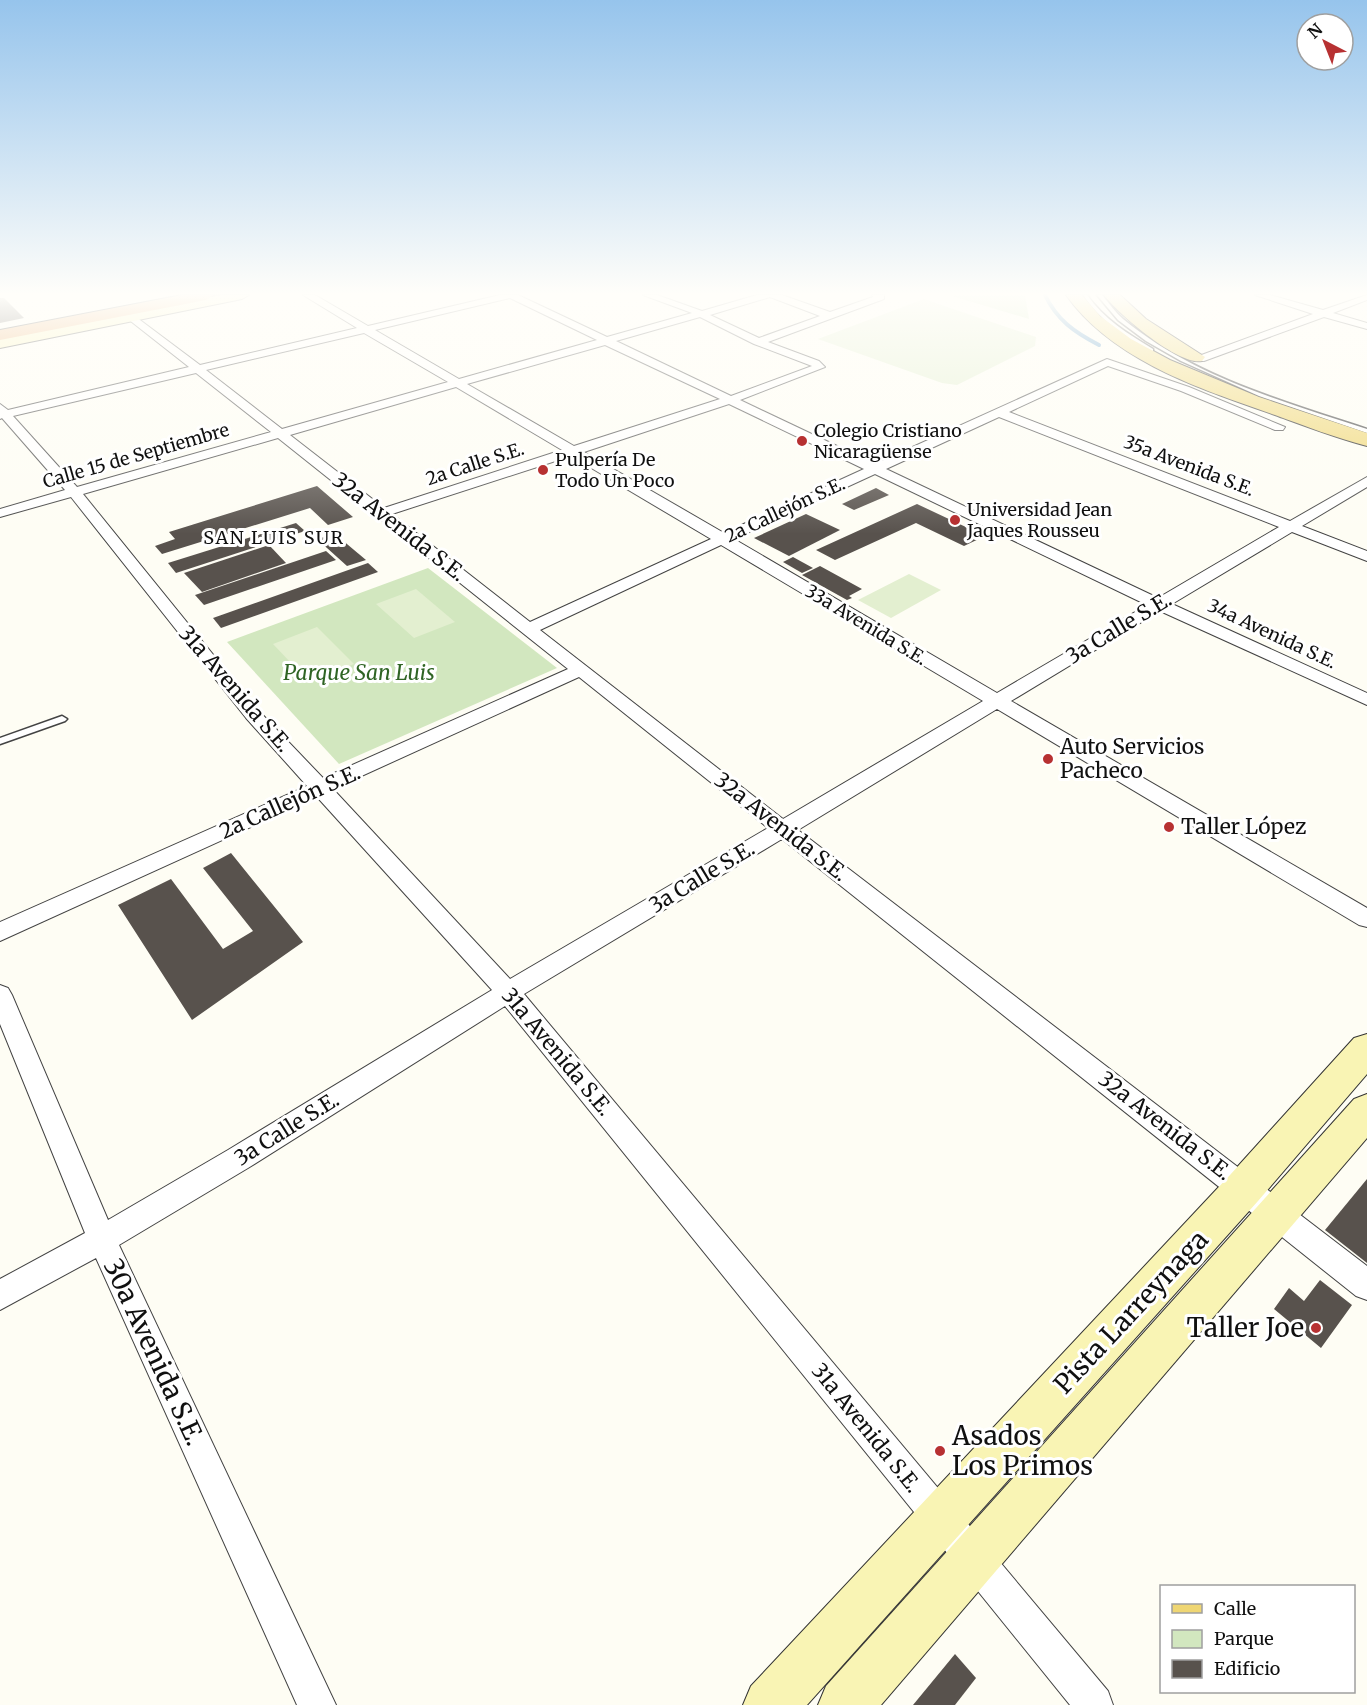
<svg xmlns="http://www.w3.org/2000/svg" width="1367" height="1705" viewBox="0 0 1367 1705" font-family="Merriweather,serif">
  <rect width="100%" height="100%" fill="#fefdf4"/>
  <!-- green -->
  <g fill="#d2e7bf">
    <path d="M949 295H1025L1029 319Z"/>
    <path d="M428 568 557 668 339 764 227 642Z"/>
  </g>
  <!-- pitch -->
  <g fill="#e3efd0">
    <path d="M924 299 1036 337 1035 346 957 385 942 383 818 339Z"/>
    <path d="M909 574 941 590 891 618 858 600Z"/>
    <path d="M416 589 455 622 414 638 376 604Z"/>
    <path d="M317 627 354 664 309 682 273 644Z"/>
  </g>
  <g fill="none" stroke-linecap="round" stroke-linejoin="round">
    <!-- stream -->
    <path stroke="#488ec4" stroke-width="4" d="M1045 295C1057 320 1074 332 1099 345"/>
  </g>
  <!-- building -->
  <g fill="#58524d">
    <path d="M0 298H4L24 318 0 323Z"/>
    <path d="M317 486 353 517 328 525 310 508 162 554 155 546 175 539 169 532Z"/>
    <path d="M876 488 889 495 854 510 842 504Z"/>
    <path d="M917 504 985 536 964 546 916 523 835 560 816 550Z"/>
    <path d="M806 514 840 530 789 556 754 538Z"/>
    <path d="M296 523 305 531 176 573 168 563Z"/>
    <path d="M335 534 366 560 347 566 317 539Z"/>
    <path d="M269 545 286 563 202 592 184 573Z"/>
    <path d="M326 551 336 560 204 605 195 595Z"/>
    <path d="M793 557 813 568 802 573 783 562Z"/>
    <path d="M368 563 378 572 221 628 213 618Z"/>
    <path d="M820 566 862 589 849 596 852 598 847 600 802 575Z"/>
    <path d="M231 853 303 942 192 1020 118 905 171 879 223 949 253 931 203 868Z"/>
    <path d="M1367 1179V1263L1325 1230Z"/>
    <path d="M1320 1280 1352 1305 1321 1348 1274 1309 1289 1288 1304 1301Z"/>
    <path d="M955 1654 976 1678 955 1705H913Z"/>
  </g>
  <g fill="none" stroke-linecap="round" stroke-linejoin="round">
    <defs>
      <g id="lane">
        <path d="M1083 295H1087C1104 319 1128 334 1153 349V351H1149C1123 336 1100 320 1083 295Z"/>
        <path d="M1097 295H1102C1109 303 1115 312 1123 319 1192 376 1284 402 1367 429V433L1259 396 1181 361 1146 341 1118 320Z"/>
        <path d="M62 716 67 719 65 721 0 744V738Z"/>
      </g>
      <g id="street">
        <path d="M303 295H315L368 326 500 295H518L607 337 692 313 643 295H657L702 311 757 295H782L830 312 873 297 872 295H884V299L768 342 819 361 825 367 740 400 875 464 1107 359 1189 387 1285 427 1283 430H1275L1181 391 1108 366 1009 412 1290 521 1367 477V487L1302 526 1367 551V561L1292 532 1172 604 1367 693V705L1160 611 1011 701 1367 908V927L1359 925 997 709 798 830 1367 1266V1300L1356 1296 782 839 524 994 1108 1691 1113 1705H1070L505 1006 248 1168 119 1245 336 1705H297L96 1258 0 1310V1279L85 1233 0 1024V985L8 988 12 995 108 1220 228 1150 492 990 317 797 0 941V922L307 786 246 718 71 497 0 517V509L65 490 2 418 0 419V404L8 410 189 367 128 319V315L132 314 200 365 357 328ZM770 297 820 316 759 338 710 315ZM510 298 597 340 459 379 375 330ZM700 317 754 344 812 366 731 396 616 341ZM364 333 448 382 282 429 206 370ZM605 345 720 399 574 446 467 384ZM196 373 271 432 77 487 13 416ZM456 387 562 450 384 508 290 435ZM729 404 864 469 724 533 584 452ZM999 417 1279 527 1158 598 886 469ZM278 438 568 669 323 778 258 710 83 494ZM571 456 711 539 530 622 392 514ZM875 474 1147 605 997 693 734 539ZM721 545 983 701 783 819 540 630ZM579 677 768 828 510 979 333 789Z"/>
        <path d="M1255 295H1270L1323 310 1367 295V300L1333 313 1367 323V329L1324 317 1204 361H1196V357L1313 314Z"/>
      </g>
      <g id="secondary">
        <path d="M221 295H249L242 299 0 348V338Z"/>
        <path d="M1367 1034V1074L1258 1201 807 1705H743L751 1686 1230 1175 1354 1038Z"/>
        <path d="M1367 1094V1138L881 1705H818L826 1686 1354 1099Z"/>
      </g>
      <g id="primary">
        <path d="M1066 295H1082L1100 316 1131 339 1170 360 1259 397 1367 433V446C1336 438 1305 426 1275 415 1201 389 1113 361 1066 295Z"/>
        <path d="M1104 295H1120L1146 319 1205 357 1202 361C1179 366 1118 314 1104 295Z"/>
      </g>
      <path id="highway" d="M182 295H214L206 300 0 340V330Z"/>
    </defs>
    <!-- lane casing -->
    <use href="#lane" stroke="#434343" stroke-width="3"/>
    <!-- street casing -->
    <use href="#street" stroke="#434343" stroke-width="2"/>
    <!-- secondary casing -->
    <use href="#secondary" stroke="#323232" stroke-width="2"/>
    <!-- primary casing -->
    <use href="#primary" stroke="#212121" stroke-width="2"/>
    <!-- highway casing -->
    <use href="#highway" stroke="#212121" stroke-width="2"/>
    <!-- lane -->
    <use href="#lane" fill="#fff" fill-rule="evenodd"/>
    <!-- street -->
    <use href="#street" fill="#fff" fill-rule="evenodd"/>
    <!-- secondary -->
    <use href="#secondary" fill="#f9f4b4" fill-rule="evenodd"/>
    <!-- primary -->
    <use href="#primary" fill="#efd673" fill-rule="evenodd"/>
    <!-- highway -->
    <use href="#highway" fill="#eaa866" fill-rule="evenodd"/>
  </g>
  <!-- sky -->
  <linearGradient id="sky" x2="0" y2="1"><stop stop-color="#96c4ec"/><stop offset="0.55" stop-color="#fffefa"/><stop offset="1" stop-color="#fffefa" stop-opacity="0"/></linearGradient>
  <rect width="1367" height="534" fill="url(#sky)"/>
  <!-- markers -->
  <g fill="#b73132" stroke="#fff" stroke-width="2">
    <circle cx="802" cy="441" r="6"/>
    <circle cx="543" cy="470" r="6"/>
    <circle cx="955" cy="520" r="6"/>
    <circle cx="1048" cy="759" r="6"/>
    <circle cx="1169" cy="827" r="6"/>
    <circle cx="1316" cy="1328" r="6"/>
    <circle cx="940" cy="1451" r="6"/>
  </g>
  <g text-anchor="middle" stroke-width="6" stroke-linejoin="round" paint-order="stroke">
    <!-- far-poi labels -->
    <g font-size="18" fill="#101010" stroke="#fff" text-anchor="start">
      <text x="814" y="437">Colegio Cristiano<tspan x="814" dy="21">Nicaragüense</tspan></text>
      <text x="555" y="466">Pulpería De<tspan x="555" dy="21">Todo Un Poco</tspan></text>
      <text x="967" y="516">Universidad Jean<tspan x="967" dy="21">Jaques Rousseu</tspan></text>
    </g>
    <!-- far-street labels -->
    <g font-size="18" fill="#101010" stroke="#fff">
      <text transform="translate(136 456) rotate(-16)" y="6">Calle 15 de Septiembre</text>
      <text transform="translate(475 464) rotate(-18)" y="6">2a Calle S.E.</text>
      <text transform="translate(1189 466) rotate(21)" y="6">35a Avenida S.E.</text>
      <text transform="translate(785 510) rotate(-25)" y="6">2a Callejón S.E.</text>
      <text transform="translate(866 625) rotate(31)" y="6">33a Avenida S.E.</text>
      <text transform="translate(1272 634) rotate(25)" y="6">34a Avenida S.E.</text>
    </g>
    <!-- far-neighbourhood labels -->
    <g font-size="18" letter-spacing="1.5" fill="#101010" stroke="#fff">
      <text x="274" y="544">SAN LUIS SUR</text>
    </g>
    <!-- street labels -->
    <g font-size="21" fill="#101010" stroke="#fff">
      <text transform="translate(399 527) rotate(38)" y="7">32a Avenida S.E.</text>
      <text transform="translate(1119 628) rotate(-31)" y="7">3a Calle S.E.</text>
      <text transform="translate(235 689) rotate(49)" y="7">31a Avenida S.E.</text>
      <text transform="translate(290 802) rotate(-24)" y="7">2a Callejón S.E.</text>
      <text transform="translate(781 827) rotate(38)" y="7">32a Avenida S.E.</text>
      <text transform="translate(702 877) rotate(-31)" y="7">3a Calle S.E.</text>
      <text transform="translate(557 1052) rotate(50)" y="7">31a Avenida S.E.</text>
      <text transform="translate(1165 1126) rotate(38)" y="7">32a Avenida S.E.</text>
      <text transform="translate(287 1129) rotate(-32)" y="7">3a Calle S.E.</text>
      <text transform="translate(866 1428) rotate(51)" y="7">31a Avenida S.E.</text>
    </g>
    <!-- park labels -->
    <g font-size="21" font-style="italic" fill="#2f6424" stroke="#fff">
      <text x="359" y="680">Parque San Luis</text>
    </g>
    <!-- poi labels -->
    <g font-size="21" fill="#101010" stroke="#fff" text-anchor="start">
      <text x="1060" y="754">Auto Servicios<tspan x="1060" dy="24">Pacheco</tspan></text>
      <text x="1181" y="834">Taller López</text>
    </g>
    <!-- near-street labels -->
    <g font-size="26" fill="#101010" stroke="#fff">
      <text transform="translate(1131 1312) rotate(-47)" y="9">Pista Larreynaga</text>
      <text transform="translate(154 1352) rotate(65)" y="9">30a Avenida S.E.</text>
    </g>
    <!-- near-poi labels -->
    <g font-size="26" fill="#101010" stroke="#fff" text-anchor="end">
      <text x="1304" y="1337">Taller Joe</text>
      <text x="952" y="1445" text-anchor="start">Asados<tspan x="952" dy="30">Los Primos</tspan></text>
    </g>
  </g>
  <!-- legend -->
  <rect x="1160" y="1585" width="195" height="108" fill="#ffffff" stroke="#9f9f9f" stroke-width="1.5"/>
  <rect x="1172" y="1604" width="30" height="9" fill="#efd673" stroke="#9f9f9f" stroke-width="1.5"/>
  <text x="1214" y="1615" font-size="18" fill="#101010">Calle</text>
  <rect x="1172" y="1630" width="30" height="18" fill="#d2e7bf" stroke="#9f9f9f" stroke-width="1.5"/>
  <text x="1214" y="1645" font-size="18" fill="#101010">Parque</text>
  <rect x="1172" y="1660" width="30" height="18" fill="#58524d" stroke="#9f9f9f" stroke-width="1.5"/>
  <text x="1214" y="1675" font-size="18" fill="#101010">Edificio</text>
  <!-- north arrow -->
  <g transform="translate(1325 42) rotate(318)"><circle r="28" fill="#ffffff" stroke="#9f9f9f" stroke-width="1.5"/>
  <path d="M0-4.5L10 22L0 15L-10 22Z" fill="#b73132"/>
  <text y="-9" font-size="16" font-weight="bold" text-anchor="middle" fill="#101010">N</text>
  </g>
</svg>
